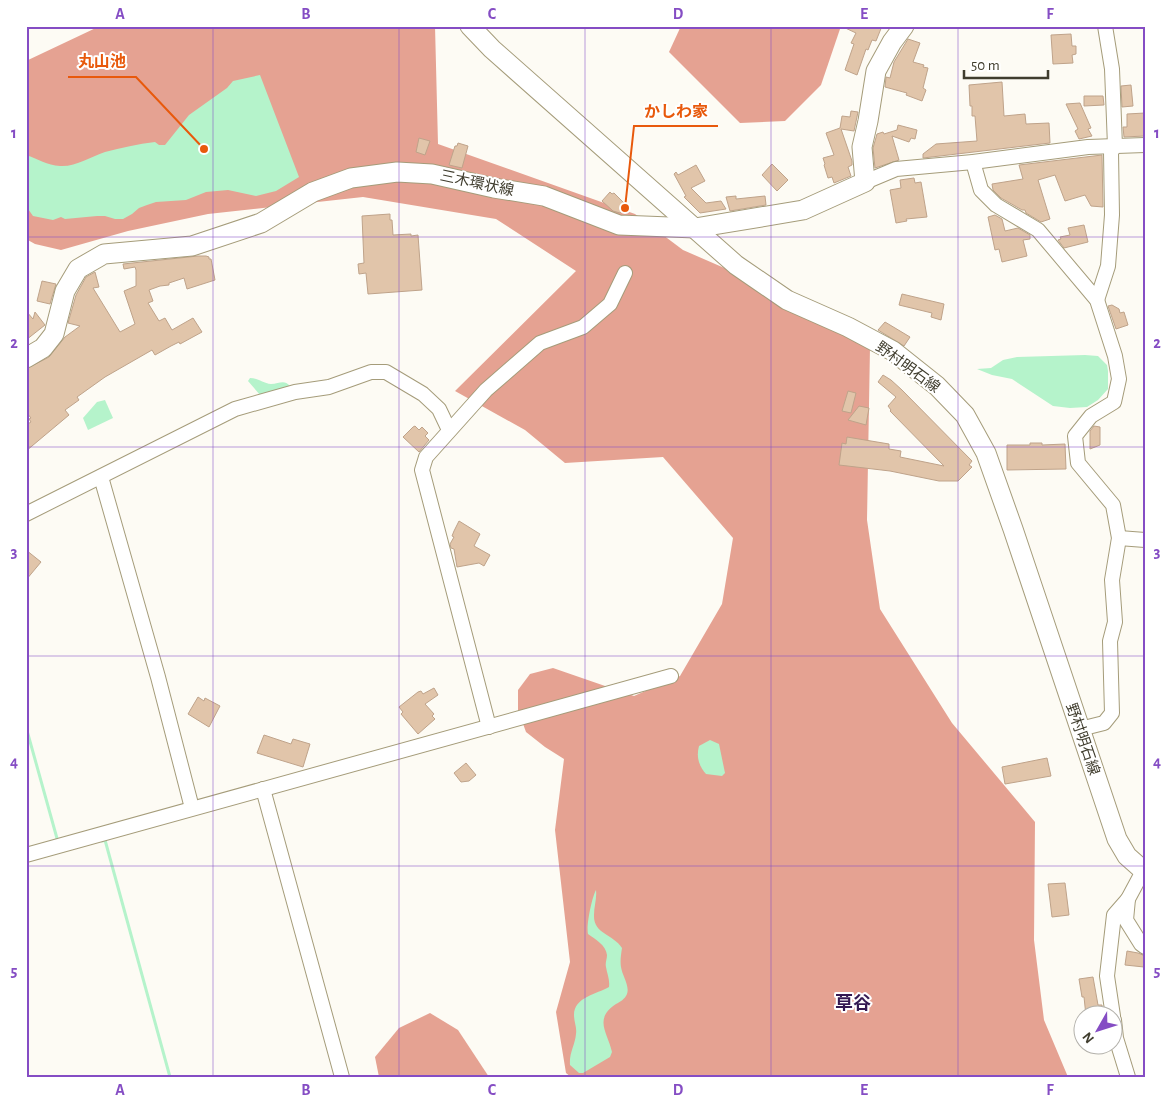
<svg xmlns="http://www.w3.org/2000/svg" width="1171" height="1103" viewBox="0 0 1171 1103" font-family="'Alegreya Sans','Noto Sans JP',sans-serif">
  <rect width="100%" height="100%" fill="#fdfbf4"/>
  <!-- forest -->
  <g fill="#e5a292">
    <path d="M100 26H435L438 144 635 214 683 250 798 300 870 347 867 520 880 609 952 723 1035 822 1034 940 1044 1020 1068 1077H571L566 1073 556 1012 570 962 555 830 564 759 545 747 526 732 518 710V690L530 674 553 668 634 696 680 676 722 604 733 538 663 457 565 463 525 430 455 391 576 271 496 219 363 197 208 214 128 231 61 250 35 244 26 239V61Z"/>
    <path d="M681 26H840V29L821 85 785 121 740 123 669 52Z"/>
    <path d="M430 1013 458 1030 489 1077H379L375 1057 399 1028Z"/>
  </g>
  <!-- water -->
  <g fill="#b5f3cb">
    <path d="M260 75 299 177 276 191 256 196 228 190 206 192 186 200 156 202 147 205 139 208 132 214 123 219H115L105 216H97L65 219 61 217 53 220 33 216 26 206V155C38 159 47 165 60 166 76 167 90 157 105 152 121 148 138 144 155 142L159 145H165L189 115 227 88 233 81Z"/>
    <path d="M1085 355 1098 356 1107 365 1108 371V389L1098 400 1087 407 1070 408 1053 406 1012 379 992 375 977 369 991 368 1003 360 1017 357Z"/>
    <path d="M250 378C258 378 263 383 271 384 279 384 284 379 290 386L260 395 248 381Z"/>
    <path d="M105 400 113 418 88 430 83 418 97 402Z"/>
    <path d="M710 740 719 744 725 773 722 776 706 774C699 766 696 757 699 746Z"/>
    <path d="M596 890C597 899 594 906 594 915 593 934 613 934 622 948 621 955 620 961 621 967 622 975 630 986 627 994 625 999 620 1002 616 1004 593 1019 608 1033 612 1052L610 1057 583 1073H579L570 1065C569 1053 575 1045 576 1034 577 1027 574 1022 574 1015 574 997 597 994 609 987 610 979 607 974 606 967 605 963 607 959 607 955 606 945 595 939 588 934 586 926 592 897 596 890Z"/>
  </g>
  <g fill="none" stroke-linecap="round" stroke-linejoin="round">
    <!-- stream -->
    <g stroke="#b5f3cb" stroke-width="3">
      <path d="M26 727 58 842"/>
      <path d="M102 841 105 840 170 1077"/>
    </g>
  </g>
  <!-- building -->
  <g fill="#e1c5aa" stroke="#bfa38a">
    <path d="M841 26H882L876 41 872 40 868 50 866 49 857 75 845 70 854 44 851 43 856 33Z"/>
    <path d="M1071 34 1072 46H1076V54L1072 55 1073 63 1053 64 1051 35Z"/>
    <path d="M908 39 920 43 913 62 924 65 923 67 928 68 923 88 926 90 922 101 906 95 907 93 885 87 886 77 890 78 894 62Z"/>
    <path d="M1002 82 1004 116 1025 114 1026 124 1049 123 1050 143 923 158V154L936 144 977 141 975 116H972V106H970L969 85Z"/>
    <path d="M1131 85 1133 106 1122 107 1121 86Z"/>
    <path d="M1084 96H1103L1104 105 1084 106Z"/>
    <path d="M1080 103 1091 128 1088 129 1092 136 1079 139 1075 131 1078 129 1066 104Z"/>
    <path d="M851 111 858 112 854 131 841 129 852 161V165L848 167 851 176 834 183 832 177 828 178 824 165 825 164 823 158 834 155 826 133 840 128 842 116 850 117Z"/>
    <path d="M1145 113V136L1124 137 1123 127H1127V114Z"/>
    <path d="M898 125 917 130 915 139 911 138 909 142 892 136 899 160 875 168 873 148 877 134 883 132 884 134 897 130Z"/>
    <path d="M419 138 430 141 425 155 416 152Z"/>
    <path d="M458 143 468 146 462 168 449 165 455 146H457Z"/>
    <path d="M1102 155 1103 207 1091 206 1085 195 1065 201 1055 175 1038 180 1050 219 1041 222 1026 213 1025 210H1022L1001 198 993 190 992 184 1023 179 1019 165Z"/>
    <path d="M772 164 788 180 777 191 762 175Z"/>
    <path d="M696 165 705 181 691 188 706 203 721 201 726 209 700 213 684 197 686 196 674 174 676 172 678 175Z"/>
    <path d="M914 178 915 183 921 182 927 217 906 219 907 221 896 223 890 190 901 188 900 180Z"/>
    <path d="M610 192 612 194 614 193 627 206 620 213 613 211 602 201Z"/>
    <path d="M736 196V199L765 196 766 205 730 211 726 197Z"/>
    <path d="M390 214V220H392L393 235 411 234V236L418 235 422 290 368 294 366 273 359 274 358 264 364 263 362 216Z"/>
    <path d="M995 215 1002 219 1005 231 1018 228 1030 235V239L1023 240 1027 256 1002 262 999 249 995 250 988 217Z"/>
    <path d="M1084 225 1088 242 1064 248 1058 240 1061 239 1060 237 1070 235 1068 228Z"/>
    <path d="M198 256H206L209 257V259H211L215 280 187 289 184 278 169 283V285L160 286 149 290 153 301 148 303 159 321 165 318 172 330 193 318 202 332 180 344 179 342 171 346 155 355 152 350 105 377 77 397 79 400 65 410 69 415 26 451V425L31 422 29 419 31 418 26 412V369L49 357 65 337 80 326 68 323 76 295 86 277 95 272 99 287 93 288 120 332 135 324 124 291 136 286V270L135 267 124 269 123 264Z"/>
    <path d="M42 281 56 284 50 304 37 301Z"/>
    <path d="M902 294 944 304 941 320 931 317 932 313 899 305Z"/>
    <path d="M1112 305 1119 309 1120 313 1124 312 1128 325 1116 329 1108 306Z"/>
    <path d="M26 311 33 319 35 312 45 325 26 340Z"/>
    <path d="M885 322 910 337 904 346 878 330Z"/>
    <path d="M883 375 891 380 902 390 972 461 969 465 972 467 958 481H939L890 471 839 465 842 443 846 444 847 437 889 444V449L901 451 900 457 944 466 890 411 891 410 888 406 896 397 878 382Z"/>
    <path d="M848 391 856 393 851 413 842 411Z"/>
    <path d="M859 406 869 408 866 425 848 420Z"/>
    <path d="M415 426 419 430 422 427 428 433 425 436 429 440 419 452 403 437 413 427Z"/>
    <path d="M1094 426 1100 427V445L1090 449V431Z"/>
    <path d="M1030 443H1042V445L1065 444 1066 469 1007 470V445H1030Z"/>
    <path d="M459 521 480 534 474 546 490 555 484 566 479 563 457 567 454 549 451 548 450 544 454 537 452 536 454 531Z"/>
    <path d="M26 550 41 562 26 580Z"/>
    <path d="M434 688 438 695 425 704 434 714 432 716 435 719 418 734 401 714 403 712 399 707 418 692 421 691 423 694Z"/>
    <path d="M198 697 204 701 205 698 220 706 209 727 188 714Z"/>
    <path d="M264 735 291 744 293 739 310 744 303 767 257 753Z"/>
    <path d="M1047 758 1051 776 1005 784 1002 767Z"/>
    <path d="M466 763 476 775 469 781 461 782 454 773Z"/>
    <path d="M1065 883 1069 915 1052 917 1048 884Z"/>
    <path d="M1127 951 1138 953 1145 956 1144 967 1125 965Z"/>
    <path d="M1093 977 1098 1005H1102L1103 1016H1086L1084 997H1082L1079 979Z"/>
  </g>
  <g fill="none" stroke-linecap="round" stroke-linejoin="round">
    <defs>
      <g id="minor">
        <path d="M973 162 981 190 996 205 1038 230 1097 300 1115 356 1119 379 1114 402 1091 416 1075 436 1078 463 1113 505 1119 538 1112 580 1115 622 1110 641 1112 713 1104 723 1080 729"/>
        <path d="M865 182 896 169 973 162 1088 147 1145 145"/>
        <path d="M1097 300 1108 266 1112 215 1111 152 1115 146 1112 69 1105 26"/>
        <path d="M101 477 158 677 192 808"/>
        <path d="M26 514 235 409 295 392 329 387 371 372H386L423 394 439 409 449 430"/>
        <path d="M1119 538 1145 540"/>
        <path d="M489 727 422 470 426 457 486 390 540 343 583 327 610 304 625 273"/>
        <path d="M263 789 342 1077"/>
        <path d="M26 855 671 676"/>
        <path d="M1128 899 1126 920 1141 944 1145 947"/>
        <path d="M1113 1016 1107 976 1114 915 1128 899 1143 871"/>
        <path d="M1114 1020 1116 1038 1128 1077"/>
      </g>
      <g id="secondary">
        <path d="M470 26 492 49 736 265 787 300 848 327 893 351 937 386 965 415 986 453 1013 529 1117 839 1127 856 1145 872"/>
        <path d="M26 358 43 348 54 334 65 291 78 269 104 254 192 246 261 223 313 192 351 178 397 172 432 174 494 188 544 196 619 225 695 228 803 210 865 182 862 147 868 121 876 71 892 42 904 26"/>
      </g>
    </defs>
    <!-- minor casing -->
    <use href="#minor" stroke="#a59c7a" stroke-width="16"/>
    <!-- secondary casing -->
    <use href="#secondary" stroke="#a59c7a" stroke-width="21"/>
    <!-- minor -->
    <use href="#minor" stroke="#fff" stroke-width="14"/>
    <!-- secondary -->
    <use href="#secondary" stroke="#fff" stroke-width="19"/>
  </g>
  <!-- grid -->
  <path fill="none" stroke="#854dc4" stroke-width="1" stroke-opacity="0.55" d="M213 26V1077M399 26V1077M585 26V1077M771 26V1077M958 26V1077M26 237H1145M26 447H1145M26 656H1145M26 866H1145"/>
  <g text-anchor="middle" stroke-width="4" stroke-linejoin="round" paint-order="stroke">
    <!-- street labels -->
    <g font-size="15" fill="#403d2e" stroke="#fff">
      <text transform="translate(477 183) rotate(12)" y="5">三木環状線</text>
      <text transform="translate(908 367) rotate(36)" y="5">野村明石線</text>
      <text transform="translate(1083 739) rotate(71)" y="5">野村明石線</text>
    </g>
    <!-- quarter labels -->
    <g font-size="18" font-weight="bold" fill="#341952" stroke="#fff">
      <text x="853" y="1009">草谷</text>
    </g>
  </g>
  <!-- callouts -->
  <path fill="none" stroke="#e8590c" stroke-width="2" d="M204 149L136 77H68M625 208L634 126H718"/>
  <g fill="#e8590c" stroke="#fff" stroke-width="2">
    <circle cx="204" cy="149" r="5"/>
    <circle cx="625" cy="208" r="5"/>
  </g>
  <g font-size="16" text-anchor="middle" font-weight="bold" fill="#e8590c" stroke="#fff" stroke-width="4" stroke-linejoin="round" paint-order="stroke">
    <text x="102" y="67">丸山池</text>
    <text x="676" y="117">かしわ家</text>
  </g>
  <!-- border -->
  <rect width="1171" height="1103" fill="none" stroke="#ffffff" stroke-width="55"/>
  <!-- north arrow -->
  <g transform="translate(1098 1030) rotate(231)"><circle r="24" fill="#ffffff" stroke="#b3b1ab"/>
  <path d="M0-4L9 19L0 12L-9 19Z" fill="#854dc4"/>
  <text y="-8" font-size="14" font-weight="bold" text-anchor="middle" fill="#403d2e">N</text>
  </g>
  <!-- scale -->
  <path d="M964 70v8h84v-8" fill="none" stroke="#403d2e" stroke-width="2.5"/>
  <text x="971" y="70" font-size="15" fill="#403d2e" stroke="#ffffff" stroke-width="4" paint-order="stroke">50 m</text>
  <rect x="28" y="28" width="1116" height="1048" fill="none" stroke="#854dc4" stroke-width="2"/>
  <g font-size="16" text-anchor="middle" font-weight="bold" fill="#854dc4">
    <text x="120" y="19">A</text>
    <text x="306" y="19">B</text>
    <text x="492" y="19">C</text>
    <text x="678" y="19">D</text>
    <text x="864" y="19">E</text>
    <text x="1050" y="19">F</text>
    <text x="14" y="138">1</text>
    <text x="1157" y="138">1</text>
    <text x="14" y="348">2</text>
    <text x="1157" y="348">2</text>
    <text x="14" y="557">3</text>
    <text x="1157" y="557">3</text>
    <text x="14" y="767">4</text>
    <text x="1157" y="767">4</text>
    <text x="14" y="976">5</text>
    <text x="1157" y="976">5</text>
    <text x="120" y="1095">A</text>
    <text x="306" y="1095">B</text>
    <text x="492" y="1095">C</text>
    <text x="678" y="1095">D</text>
    <text x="864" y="1095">E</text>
    <text x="1050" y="1095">F</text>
  </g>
</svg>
